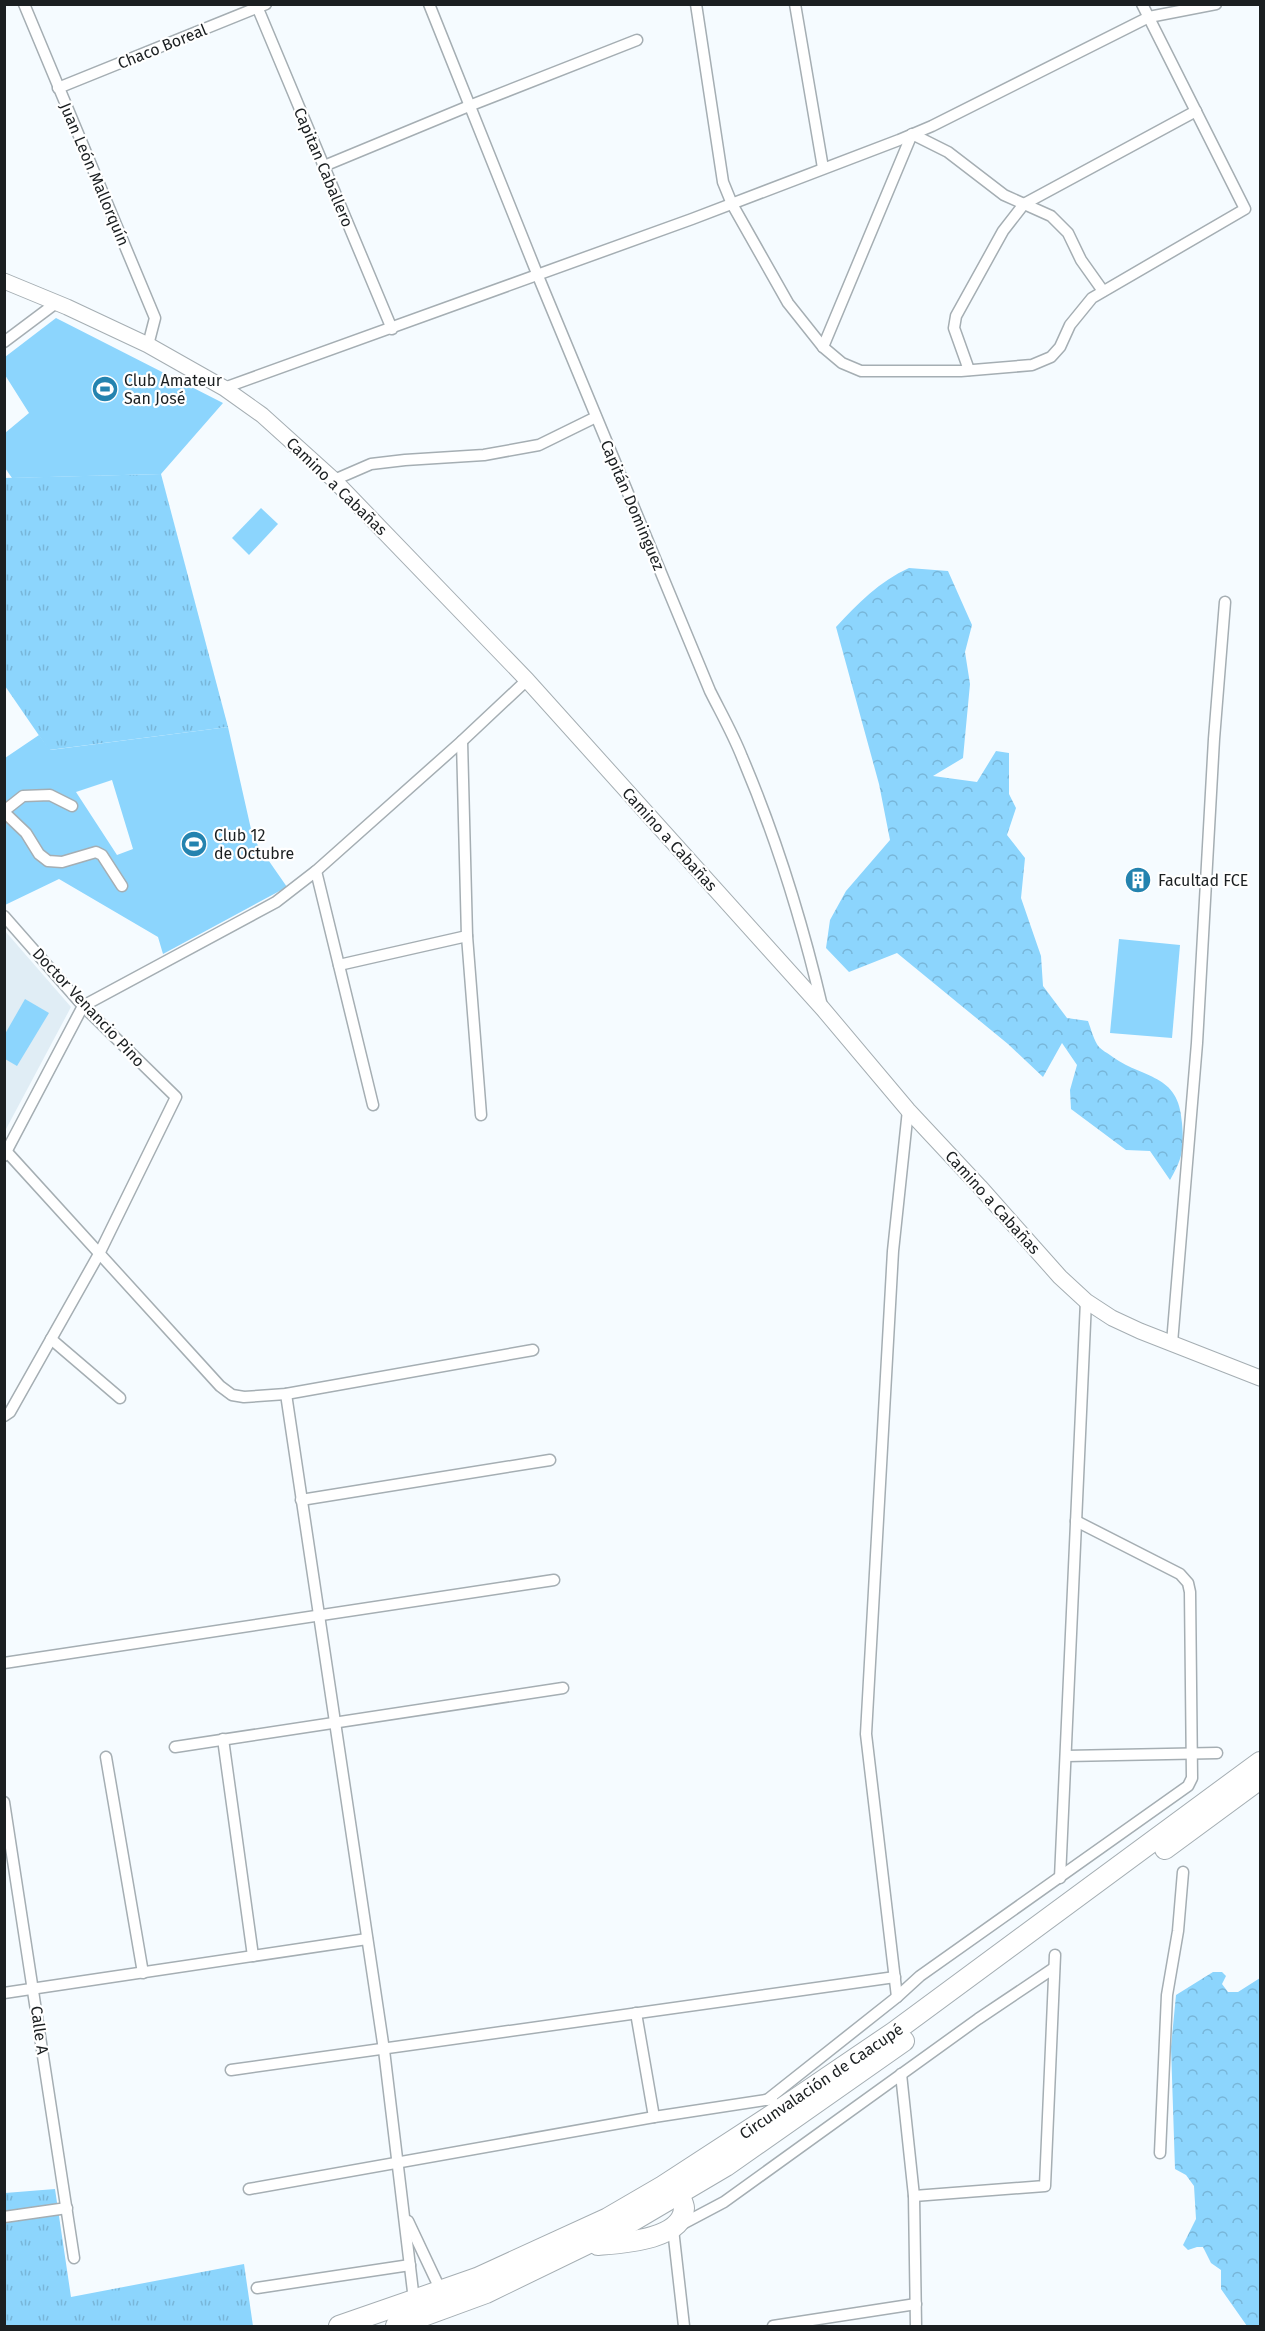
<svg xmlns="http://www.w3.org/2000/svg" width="1265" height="2331" viewBox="0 0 1265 2331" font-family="'Fira Sans',sans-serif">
  <defs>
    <pattern id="grass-tufts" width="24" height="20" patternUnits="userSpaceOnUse" patternTransform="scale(1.5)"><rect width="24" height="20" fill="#8cd5fd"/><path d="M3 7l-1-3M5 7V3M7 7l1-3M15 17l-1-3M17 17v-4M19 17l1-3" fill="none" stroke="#78b6d9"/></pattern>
    <pattern id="forest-crowns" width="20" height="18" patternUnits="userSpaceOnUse" patternTransform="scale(1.5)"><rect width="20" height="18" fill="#8cd5fd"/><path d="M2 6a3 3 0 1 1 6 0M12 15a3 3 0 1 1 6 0" fill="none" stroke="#78b6d9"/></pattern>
  </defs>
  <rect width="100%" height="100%" fill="#f5fbff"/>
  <!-- built -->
  <path fill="#e0edf5" d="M5 931 71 1007 5 1131Z"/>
  <!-- grass -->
  <g fill="url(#grass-tufts)">
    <path d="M161 474 228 727 49 750 5 686 4 478Z"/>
    <path d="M55 2189 71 2297 244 2264 253 2326H5V2193Z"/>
  </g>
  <!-- forest -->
  <g fill="url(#forest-crowns)">
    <path d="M909 568 948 571 972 625 965 652 970 684 963 758 933 776 977 782 996 751 1009 753V794L1016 808 1007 835 1025 858 1021 898 1041 956 1043 986 1067 1018 1088 1021C1091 1029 1094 1041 1099 1047 1102 1050 1107 1053 1110 1055 1143 1080 1179 1072 1182 1123 1184 1148 1183 1158 1170 1180L1150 1151 1126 1150 1071 1109 1070 1090 1077 1065 1062 1043 1043 1077 1008 1044 897 953 849 972 826 948 830 920 846 891 890 840 879 784 836 627C857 604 880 581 909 568Z"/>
    <path d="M1213 1972H1222L1226 1976 1222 1984 1228 1992H1238L1260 1978V2326H1247L1221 2289V2270L1211 2263 1203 2247H1197L1188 2250 1183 2245 1196 2219 1194 2186 1186 2175 1175 2169 1171 2047 1176 1995Z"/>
  </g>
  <!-- park -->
  <g fill="#8cd5fd" fill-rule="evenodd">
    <path d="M56 318 223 403 161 474 12 478 5 468V433L29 413 5 375V357Z"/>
    <path d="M261 508 278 524 249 555 232 538Z"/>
    <path d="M228 727 253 838 287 887 163 954 158 937 59 879 5 905V758L39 735 50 750ZM112 780 133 849 117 855 76 792Z"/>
    <path d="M1119 939 1180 945 1172 1038 1110 1033Z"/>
    <path d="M25 999 49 1013 17 1066 5 1059V1034Z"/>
  </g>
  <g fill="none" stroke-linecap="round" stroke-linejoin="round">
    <defs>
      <g id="street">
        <path d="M24 4 155 318 148 345"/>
        <path d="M256 4 392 329"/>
        <path d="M429 4 538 276 710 691C721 713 733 734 742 757 776 837 802 921 822 1006"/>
        <path d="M696 4 723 182 732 204 788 303 823 347 842 363 861 371H961L1032 365 1051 357 1060 347 1070 325 1092 298 1245 209 1142 4"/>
        <path d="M795 4 823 168"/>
        <path d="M58 88 266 4"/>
        <path d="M324 166 469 106 637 40"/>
        <path d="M4 342 56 303"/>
        <path d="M823 347 912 134 948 152 1004 195 1051 216 1068 233 1081 260 1103 291"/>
        <path d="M969 370 954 328 956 316 1003 231 1024 204 1196 111"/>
        <path d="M224 388 692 219 899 140 932 126 1149 17 1216 4"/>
        <path d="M334 480 371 464 405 460 484 455 539 445 596 417"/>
        <path d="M462 741 467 936 481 1115"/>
        <path d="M4 811 23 796 50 795 72 806"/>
        <path d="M4 812 26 833 39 854 48 861 62 862 96 852 102 855 122 886"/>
        <path d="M316 871 373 1105"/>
        <path d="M4 916 83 1006 176 1097 99 1254 10 1412 4 1416"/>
        <path d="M339 965 467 936"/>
        <path d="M7 1152 220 1386 232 1395 244 1397 286 1394 533 1350"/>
        <path d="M4 1156 83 1006 276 902 316 871 462 741 527 680"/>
        <path d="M51 1339 120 1398"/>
        <path d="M1172 1343 1197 1043 1214 739 1225 602"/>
        <path d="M286 1394 384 2050 414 2300"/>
        <path d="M301 1500 550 1460"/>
        <path d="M4 1663 554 1580"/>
        <path d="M223 1739 253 1956"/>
        <path d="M175 1747 563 1688"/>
        <path d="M1066 1756 1217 1753"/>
        <path d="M106 1757 143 1973"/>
        <path d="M4 1802 74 2258"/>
        <path d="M1060 1878 1086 1301"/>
        <path d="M4 1993 367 1939"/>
        <path d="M897 1997 866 1734 893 1251 908 1110"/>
        <path d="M636 2013 654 2117"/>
        <path d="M231 2070 895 1977"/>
        <path d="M901 2074 914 2196 916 2326"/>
        <path d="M767 2100 897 1997 920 1976 1188 1786 1192 1778 1190 1592 1188 1583 1180 1574 1076 1521"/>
        <path d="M1160 2153 1167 1995 1178 1931 1183 1872"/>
        <path d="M249 2189 654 2117 772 2099"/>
        <path d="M914 2196 1045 2186 1055 1955"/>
        <path d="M4 2217 67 2208"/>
        <path d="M408 2221 441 2291"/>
        <path d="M257 2288 410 2265"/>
        <path d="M684 2326 673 2229 724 2202 978 2019 1054 1968"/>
        <path d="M773 2326 916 2304"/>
      </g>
      <path id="secondary" d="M4 281 67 307 148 345 224 388 262 415 334 480 527 680 823 1009 908 1110 980 1187 1060 1277 1086 1301 1112 1318 1140 1331 1260 1378"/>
      <g id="highway">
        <path d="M1165 1849 1260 1779"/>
        <path d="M598 2245C621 2243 683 2240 684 2208 684 2204 681 2199 679 2195"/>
        <path d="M339 2326 477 2278 608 2218 663 2186 775 2113 894 2032 1260 1762"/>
        <path d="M396 2326 486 2293 626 2225 726 2166 904 2041"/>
      </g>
    </defs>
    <!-- street casing -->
    <use href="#street" stroke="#a5aeb3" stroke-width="13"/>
    <!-- secondary casing -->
    <use href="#secondary" stroke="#a5aeb3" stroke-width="17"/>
    <!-- highway casing -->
    <use href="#highway" stroke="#a5aeb3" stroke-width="22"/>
    <!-- street -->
    <use href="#street" stroke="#fff" stroke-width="10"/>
    <!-- secondary -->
    <use href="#secondary" stroke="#fff" stroke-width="15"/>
    <!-- highway -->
    <use href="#highway" stroke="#fff" stroke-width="20"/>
  </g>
  <!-- icons -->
  <defs>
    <symbol id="stadium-disc" viewBox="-11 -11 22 22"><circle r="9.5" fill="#2483af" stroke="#fff"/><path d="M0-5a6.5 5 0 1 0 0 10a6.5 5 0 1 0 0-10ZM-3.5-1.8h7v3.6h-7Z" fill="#fff"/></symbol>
    <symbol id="building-disc" viewBox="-11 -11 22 22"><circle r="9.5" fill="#2483af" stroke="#fff"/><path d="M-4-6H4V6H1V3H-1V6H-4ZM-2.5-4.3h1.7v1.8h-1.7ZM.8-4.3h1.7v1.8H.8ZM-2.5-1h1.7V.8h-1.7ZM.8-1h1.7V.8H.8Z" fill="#fff"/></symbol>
  </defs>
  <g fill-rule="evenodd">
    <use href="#stadium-disc" x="90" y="374" width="30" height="30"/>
    <use href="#stadium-disc" x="179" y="829" width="30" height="30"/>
    <use href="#building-disc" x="1123" y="865" width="30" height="30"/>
  </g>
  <g text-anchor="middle" stroke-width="4.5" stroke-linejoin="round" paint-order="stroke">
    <!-- street labels -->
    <g font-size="16" fill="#1b1f21" stroke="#fff">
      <text transform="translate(162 46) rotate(-22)" y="6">Chaco Boreal</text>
      <text transform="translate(324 167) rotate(67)" y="6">Capitan Caballero</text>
      <text transform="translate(95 174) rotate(67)" y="6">Juan León Mallorquín</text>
      <text transform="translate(337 486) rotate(44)" y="6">Camino a Cabañas</text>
      <text transform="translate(633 505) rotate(67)" y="6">Capitán Dominguez</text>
      <text transform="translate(670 839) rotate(48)" y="6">Camino a Cabañas</text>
      <text transform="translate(89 1007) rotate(47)" y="6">Doctor Venancio Pino</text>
      <text transform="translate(993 1202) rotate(48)" y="6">Camino a Cabañas</text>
      <text transform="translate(40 2030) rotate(82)" y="6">Calle A</text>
      <text transform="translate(821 2081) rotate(-34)" y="6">Circunvalación de Caacupé</text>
    </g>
    <!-- poi labels -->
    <g font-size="16" fill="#1b1f21" stroke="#fff" text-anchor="start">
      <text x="124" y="386">Club Amateur<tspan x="124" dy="18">San José</tspan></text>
      <text x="214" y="841">Club 12<tspan x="214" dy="18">de Octubre</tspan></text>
      <text x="1158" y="886">Facultad FCE</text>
    </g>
  </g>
  <!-- border -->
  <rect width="1265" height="2331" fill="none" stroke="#1b1f21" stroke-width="12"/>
</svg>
